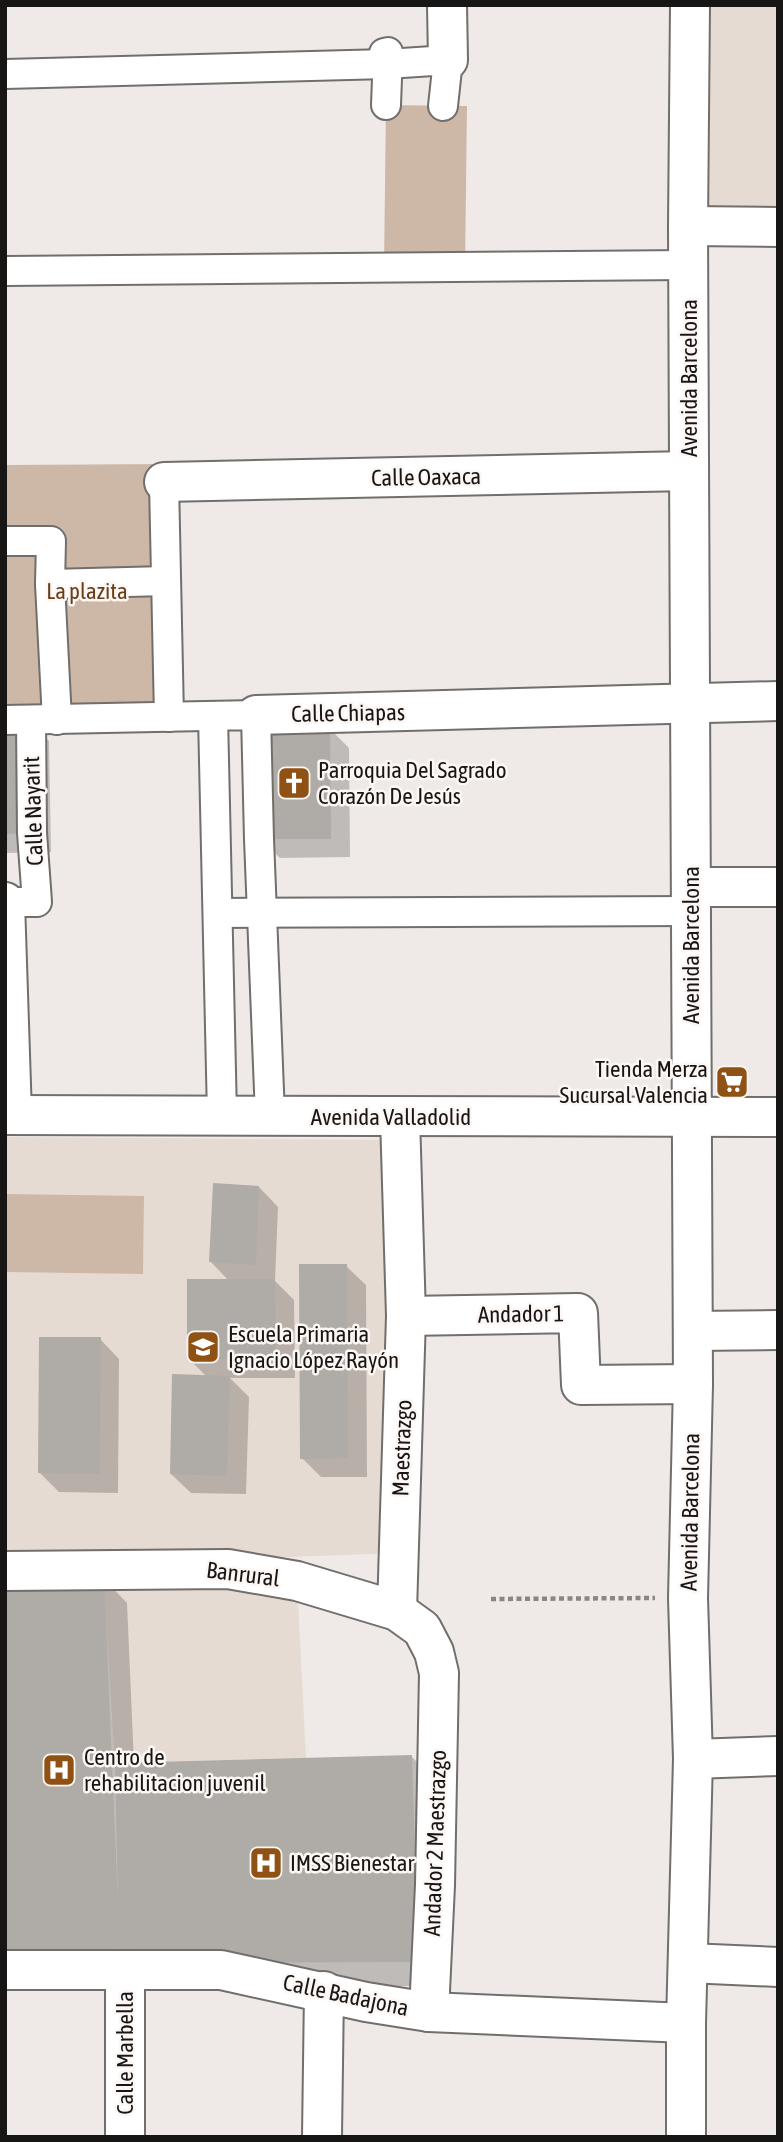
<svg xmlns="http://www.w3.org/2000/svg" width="783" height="2142" viewBox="0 0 783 2142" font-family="'Asap Condensed',sans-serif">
  <rect width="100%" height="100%" fill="#efeae7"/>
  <!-- built -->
  <g fill="#e6dbd3">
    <path d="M690 5H778V227L688 226Z"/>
    <path d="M5 1137 401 1140 399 1553 5 1567Z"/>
    <path d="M297 1581 306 1758 115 1763 104 1591Z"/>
  </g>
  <!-- green -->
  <g fill="#cdb8a8">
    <path d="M386 105 467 106 465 268 384 267Z"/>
    <path d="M167 464 169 717 5 720V465Z"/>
    <path d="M5 1194 144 1196 143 1274 5 1272Z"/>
  </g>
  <!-- shadow -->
  <g fill="#0003">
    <path d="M30 721 49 741 51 852 5 853V722Z"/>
    <path d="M330 729 349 748 350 857 280 858 260 839Z"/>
    <path d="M259 1187 278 1207 275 1281 294 1300 295 1378H230L249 1397 246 1494 191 1493 171 1474 207 1377 189 1359 229 1281 211 1262Z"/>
    <path d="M346 1266 366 1285 367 1477H321L302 1458Z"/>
    <path d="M100 1339 119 1359 118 1493 59 1492 40 1473Z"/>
    <path d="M103 1578 127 1603 134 1764 412 1757 436 1781 441 1986 5 1987Z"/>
  </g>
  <!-- building -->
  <g fill="#afaba7">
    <path d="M5 720H31L32 833 5 834Z"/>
    <path d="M257 727H330L331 839H259Z"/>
    <path d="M213 1183 259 1186 256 1265 209 1262Z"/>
    <path d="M299 1264H347L348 1458 300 1459Z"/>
    <path d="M187 1279H275L276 1359H187Z"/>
    <path d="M39 1337H101L100 1474 38 1473Z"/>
    <path d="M172 1374 230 1376 227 1476 170 1474Z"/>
    <path d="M5 1575 104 1576 118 1903 115 1763 412 1755 418 1962 5 1963Z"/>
  </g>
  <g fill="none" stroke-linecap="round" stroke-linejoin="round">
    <defs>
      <g id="pedestrian">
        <path d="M384 53 388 52 386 105"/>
        <path d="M5 74 387 64 448 60 443 106"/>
        <path d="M5 271 688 265"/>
        <path d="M164 482 169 717"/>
        <path d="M5 541H51L50 584 166 581"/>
        <path d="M50 584 57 720"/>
        <path d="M213 716 222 1116"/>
        <path d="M5 720 256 715 259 839 270 1116"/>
        <path d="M5 902H37L32 833 31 720"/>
        <path d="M218 913 691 911"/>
      </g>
      <g id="minor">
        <path d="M447 5 448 60"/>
        <path d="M688 226 778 227"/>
        <path d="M164 482 689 471"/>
        <path d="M256 715 778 701"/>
        <path d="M691 887H778"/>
        <path d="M5 902 12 1115"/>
        <path d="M5 1115 778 1117"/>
        <path d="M406 1316 578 1313 581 1385 693 1384"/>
        <path d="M693 1331 778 1330"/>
        <path d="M5 1571 228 1569 297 1581 397 1611 422 1629 434 1652 439 1673 435 1885 429 2012"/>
        <path d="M397 1611 406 1316 400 1117"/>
        <path d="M693 1759 778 1756"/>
        <path d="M688 1963 778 1967"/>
        <path d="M5 1970H221L366 2002 429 2012 686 2023"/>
        <path d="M125 2137V1970"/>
        <path d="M322 2137 324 1991"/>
        <path d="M686 2137V2023L693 1759 688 1598 693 1384 688 226 690 5"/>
      </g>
    </defs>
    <!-- pedestrian casing -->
    <use href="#pedestrian" stroke="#726e6b" stroke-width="32"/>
    <!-- minor casing -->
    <use href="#minor" stroke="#726e6b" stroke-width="42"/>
    <!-- path -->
    <path stroke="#8a8684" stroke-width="4.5" stroke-dasharray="5 3.5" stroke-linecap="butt" d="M491 1599 655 1598"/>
    <!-- pedestrian -->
    <use href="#pedestrian" stroke="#fff" stroke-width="28"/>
    <!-- minor -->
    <use href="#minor" stroke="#fff" stroke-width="38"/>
  </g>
  <!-- icons -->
  <defs>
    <symbol id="church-square" viewBox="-11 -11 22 22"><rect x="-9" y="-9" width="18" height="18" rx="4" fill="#8f5214" stroke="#fcf7f4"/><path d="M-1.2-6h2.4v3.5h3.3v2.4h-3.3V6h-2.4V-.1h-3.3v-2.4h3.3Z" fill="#fff"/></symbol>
    <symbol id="supermarket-square" viewBox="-11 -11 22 22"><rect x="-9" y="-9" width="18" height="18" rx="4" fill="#8f5214" stroke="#fcf7f4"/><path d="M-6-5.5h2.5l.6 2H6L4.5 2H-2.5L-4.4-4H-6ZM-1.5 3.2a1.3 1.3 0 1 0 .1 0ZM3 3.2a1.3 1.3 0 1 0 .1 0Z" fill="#fff"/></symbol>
    <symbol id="school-square" viewBox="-11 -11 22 22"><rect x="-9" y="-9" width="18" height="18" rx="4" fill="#8f5214" stroke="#fcf7f4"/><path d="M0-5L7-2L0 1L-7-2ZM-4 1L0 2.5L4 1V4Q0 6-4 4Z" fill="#fff"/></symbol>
    <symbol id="hospital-square" viewBox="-11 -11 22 22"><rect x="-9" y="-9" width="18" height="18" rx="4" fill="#8f5214" stroke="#fcf7f4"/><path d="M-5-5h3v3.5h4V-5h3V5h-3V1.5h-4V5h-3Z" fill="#fff"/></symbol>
  </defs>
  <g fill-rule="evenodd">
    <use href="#church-square" x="275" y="764" width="38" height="38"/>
    <use href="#supermarket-square" x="713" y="1063" width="38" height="38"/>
    <use href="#school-square" x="184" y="1328" width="38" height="38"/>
    <use href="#hospital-square" x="40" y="1751" width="38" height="38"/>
    <use href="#hospital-square" x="247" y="1844" width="38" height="38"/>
  </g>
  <g text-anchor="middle" stroke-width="5" stroke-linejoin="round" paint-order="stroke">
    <!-- street labels -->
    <g font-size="23" fill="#181615" stroke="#fcf7f4">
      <text transform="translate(689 378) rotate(-90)" y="8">Avenida Barcelona</text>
      <text transform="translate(426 477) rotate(-1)" y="8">Calle Oaxaca</text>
      <text transform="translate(348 713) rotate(-1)" y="8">Calle Chiapas</text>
      <text transform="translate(33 811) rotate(-92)" y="8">Calle Nayarit</text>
      <text transform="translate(691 945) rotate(-90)" y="8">Avenida Barcelona</text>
      <text x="391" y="1125">Avenida Valladolid</text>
      <text transform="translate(521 1314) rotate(-1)" y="8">Andador 1</text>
      <text transform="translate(402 1448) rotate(-88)" y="8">Maestrazgo</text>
      <text transform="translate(690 1512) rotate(-89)" y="8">Avenida Barcelona</text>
      <text transform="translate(243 1574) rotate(7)" y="8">Banrural</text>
      <text transform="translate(435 1843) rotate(-88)" y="8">Andador 2 Maestrazgo</text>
      <text transform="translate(346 1995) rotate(12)" y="8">Calle Badajona</text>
      <text transform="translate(125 2053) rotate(-90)" y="8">Calle Marbella</text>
    </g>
    <!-- park labels -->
    <g font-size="23" fill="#693f1a" stroke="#fcf7f4">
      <text x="87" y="599">La plazita</text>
    </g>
    <!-- poi labels -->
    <g font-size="23" fill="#181615" stroke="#fcf7f4" text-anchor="start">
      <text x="318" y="778">Parroquia Del Sagrado<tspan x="318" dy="26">Corazón De Jesús</tspan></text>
      <text x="708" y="1077" text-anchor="end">Tienda Merza<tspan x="708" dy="26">Sucursal Valencia</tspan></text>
      <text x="228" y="1342">Escuela Primaria<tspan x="228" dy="26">Ignacio López Rayón</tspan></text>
      <text x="84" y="1765">Centro de<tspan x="84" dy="26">rehabilitacion juvenil</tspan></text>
      <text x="290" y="1871">IMSS Bienestar</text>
    </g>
  </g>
  <!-- border -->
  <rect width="783" height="2142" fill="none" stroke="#181615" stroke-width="14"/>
</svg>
